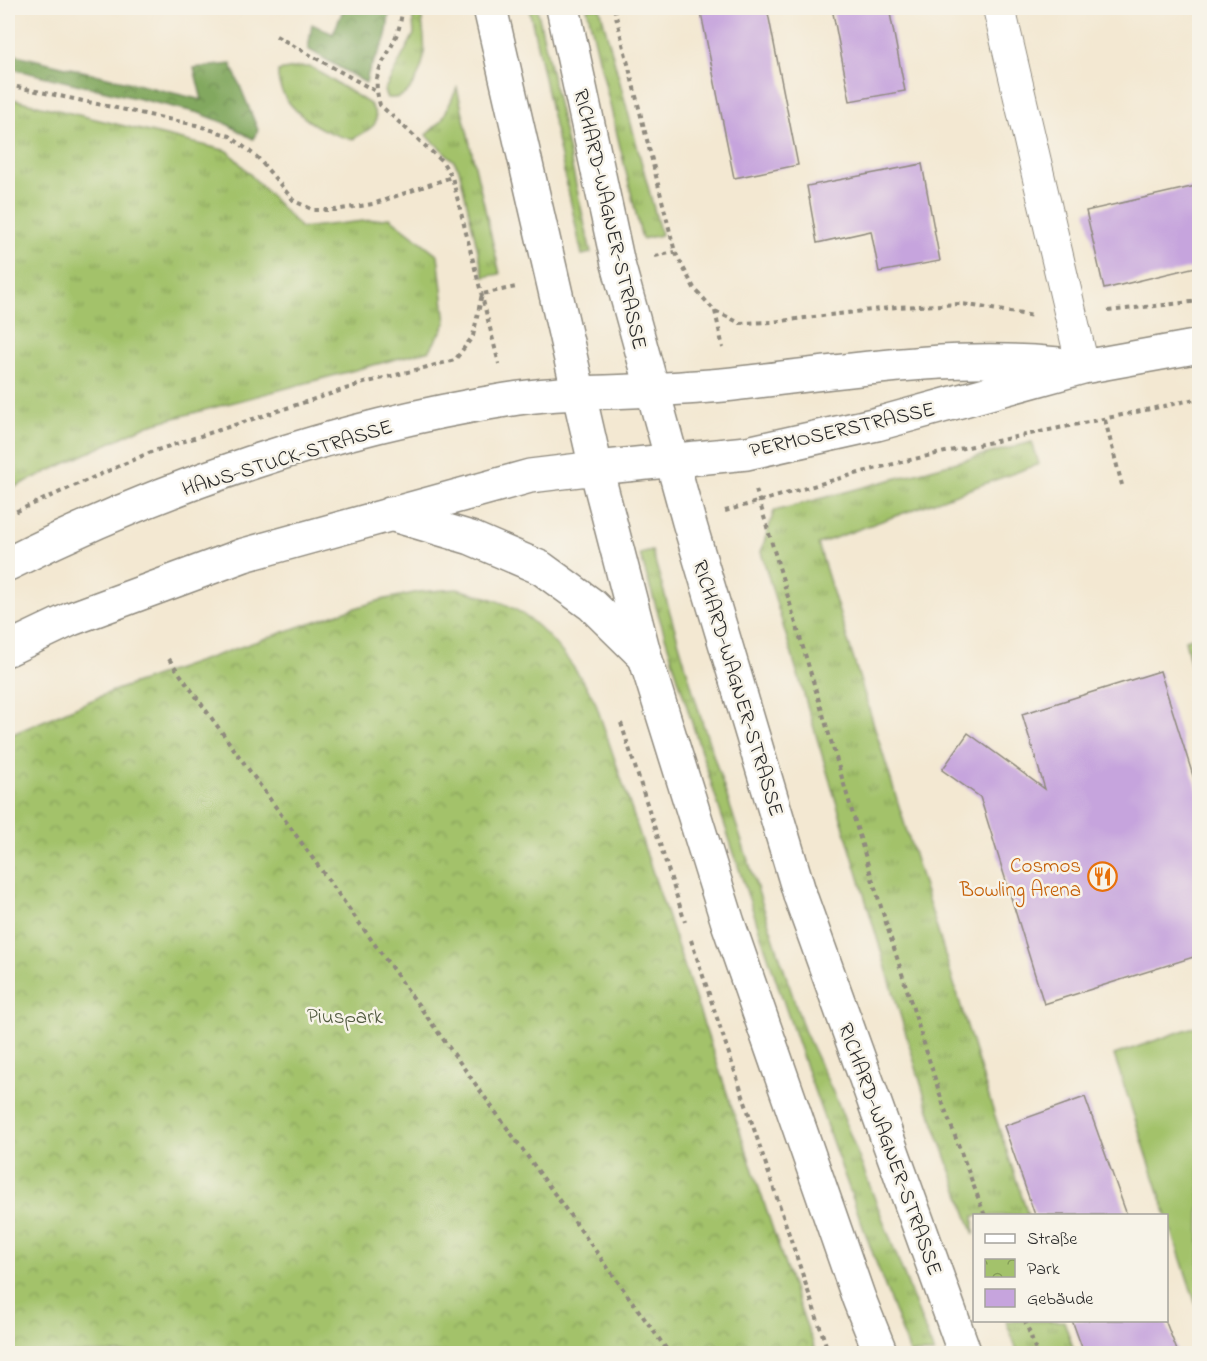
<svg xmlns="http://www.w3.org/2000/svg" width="1207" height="1361" viewBox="0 0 1207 1361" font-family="'Indie Flower',sans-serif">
  <defs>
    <pattern id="grass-tufts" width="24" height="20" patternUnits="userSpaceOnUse" patternTransform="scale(1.5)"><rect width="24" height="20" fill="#a3c26b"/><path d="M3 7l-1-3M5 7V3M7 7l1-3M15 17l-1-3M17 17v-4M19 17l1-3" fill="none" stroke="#859e58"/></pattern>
    <pattern id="forest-crowns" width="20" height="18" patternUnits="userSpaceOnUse" patternTransform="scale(1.5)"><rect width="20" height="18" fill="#82a85f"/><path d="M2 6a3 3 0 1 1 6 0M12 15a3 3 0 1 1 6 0" fill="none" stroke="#6b894f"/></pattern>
    <pattern id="park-crowns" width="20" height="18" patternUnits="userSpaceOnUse" patternTransform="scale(1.5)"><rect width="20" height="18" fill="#a3c26b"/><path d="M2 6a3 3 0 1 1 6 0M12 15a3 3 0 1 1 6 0" fill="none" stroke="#859e58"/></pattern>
  </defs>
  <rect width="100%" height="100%" fill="#f7f3e8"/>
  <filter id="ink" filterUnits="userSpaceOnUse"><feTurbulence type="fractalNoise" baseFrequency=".0167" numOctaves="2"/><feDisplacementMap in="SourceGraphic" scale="12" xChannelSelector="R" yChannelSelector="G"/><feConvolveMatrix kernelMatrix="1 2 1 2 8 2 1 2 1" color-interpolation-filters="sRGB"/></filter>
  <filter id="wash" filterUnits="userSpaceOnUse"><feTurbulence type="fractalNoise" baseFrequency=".008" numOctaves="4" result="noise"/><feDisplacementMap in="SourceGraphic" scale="24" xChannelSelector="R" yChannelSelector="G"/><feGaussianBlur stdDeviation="1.35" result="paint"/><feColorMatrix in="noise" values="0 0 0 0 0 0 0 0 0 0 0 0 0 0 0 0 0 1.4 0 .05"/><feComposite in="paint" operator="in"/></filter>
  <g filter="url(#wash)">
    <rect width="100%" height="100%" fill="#f3e8d2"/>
    <!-- grass -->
    <g fill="url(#grass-tufts)" stroke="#67764b" stroke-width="1.5">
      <path d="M412 8H420C424 36 430 57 414 83 407 94 401 99 387 98L384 91 414 34Z"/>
      <path d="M529 8H537L591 253 582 255Z"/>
      <path d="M587 8H600L661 235 642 239Z"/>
      <path d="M300 67H311L370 104C385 126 370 128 353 139 322 135 276 106 278 71Z"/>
      <path d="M457 88 500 274 484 277 459 169 454 161 426 135 442 120Z"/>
      <path d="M8 98 228 151 301 228 390 218 438 255 446 323 430 350 148 425 8 490Z"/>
      <path d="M1032 442 1039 464 818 544 993 1110 1028 1215 974 1216V1235L927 1104 761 552 774 511Z"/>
      <path d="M652 551 700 715 804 1030 838 1103 934 1353H910C810 1090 721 823 640 554Z"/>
      <path d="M1006 1321H1064L1075 1353H1018Z"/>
    </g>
    <!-- forest -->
    <g fill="url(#forest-crowns)" stroke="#566a45" stroke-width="1.5">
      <path d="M344 8H389C389 19 388 31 384 42 377 59 369 64 366 83L308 49 312 24 333 34Z"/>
      <path d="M8 53 202 100 194 68 231 64 258 130 253 139 225 123 199 113 8 68Z"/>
    </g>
    <!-- park -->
    <path fill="url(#park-crowns)" stroke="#67764b" stroke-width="1.5" d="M457 589C478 595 503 600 521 613 553 635 576 668 595 701L795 1295 817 1353H8V736L113 691 339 613 381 600 419 592Z"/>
    <!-- garden -->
    <g fill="#a3c26b" stroke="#67764b" stroke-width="1.5">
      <path d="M1199 636H1200L1199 696 1185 640Z"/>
      <path d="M1199 1025H1200L1199 1314 1114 1055Z"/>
    </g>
    <g id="blocks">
      <!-- building -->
      <g fill="#c6a4dd">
        <path d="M700 8H767L798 165 734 178Z"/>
        <path d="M832 8H889L905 91 850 101Z"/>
        <path d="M922 164 940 261 879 272 871 231 817 243 807 186Z"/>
        <path d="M1200 185V266L1104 289 1086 211Z"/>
        <path d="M1160 671 1200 798V955L1044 1004 980 797 942 770 968 733 1045 789 1022 714Z"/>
        <path d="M1085 1097 1127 1215H1035L1004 1126Z"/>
        <path d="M1072 1320H1165L1178 1353H1084Z"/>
      </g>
    </g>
  </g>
  <g filter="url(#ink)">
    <use href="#blocks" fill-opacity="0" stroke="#8f8a7e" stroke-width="1.5"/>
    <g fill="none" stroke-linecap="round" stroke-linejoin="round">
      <defs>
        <path id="minor" d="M999 8 1083 367"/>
        <g id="tertiary">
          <path d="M651 390C678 388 706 387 733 384 839 372 951 353 1058 364"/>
          <path d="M596 468 747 453 877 424 1083 367 1200 346"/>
        </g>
        <g id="secondary">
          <path d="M390 514 471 538 541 568 592 605 645 657"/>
          <path d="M8 564C162 486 335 427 506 400 553 392 603 393 651 390"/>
          <path d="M8 649 71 619 244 555 530 476 596 468"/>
        </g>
        <g id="primary">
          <path d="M490 8 596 468 645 657 728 923 859 1299 881 1354"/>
          <path d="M563 8 618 264 689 522 801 898 965 1354"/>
        </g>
      </defs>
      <!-- minor casing -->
      <use href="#minor" stroke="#8f8a7e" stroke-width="34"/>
      <!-- tertiary casing -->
      <use href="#tertiary" stroke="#8f8a7e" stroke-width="36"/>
      <!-- secondary casing -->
      <use href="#secondary" stroke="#8f8a7e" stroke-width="36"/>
      <!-- primary casing -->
      <use href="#primary" stroke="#8f8a7e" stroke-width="36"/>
      <!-- path -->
      <g stroke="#8f8a7e" stroke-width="4" stroke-dasharray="4.5 4.5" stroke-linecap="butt">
        <path d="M403 8C401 17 400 28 396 36 385 65 370 69 380 105L442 161 452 177 499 364"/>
        <path d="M614 8 675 252 694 288 715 311 740 323 772 322 897 307 962 304 1034 316"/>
        <path d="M276 36 377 92"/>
        <path d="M8 85 196 125 230 136 258 158 294 201 314 210H335L373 204 452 177"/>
        <path d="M655 256 675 252"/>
        <path d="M715 311 723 348"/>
        <path d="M1108 311 1200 301"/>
        <path d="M1105 420 1122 485"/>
        <path d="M756 490 871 875 943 1104 985 1216"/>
        <path d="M725 511C791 493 856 472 923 457 1015 436 1108 419 1200 398"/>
        <path d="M8 515 151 452 364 383 455 360 473 336 482 294 516 287"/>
        <path d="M169 659 670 1354"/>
        <path d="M621 723 685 922"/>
        <path d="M691 940 829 1354"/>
        <path d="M1025 1320 1037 1354"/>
      </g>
      <!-- minor -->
      <use href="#minor" stroke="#fff" stroke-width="32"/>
      <!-- tertiary -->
      <use href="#tertiary" stroke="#fff" stroke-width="33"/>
      <!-- secondary -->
      <use href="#secondary" stroke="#fff" stroke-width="33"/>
      <!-- primary -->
      <use href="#primary" stroke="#fff" stroke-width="33"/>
    </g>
  </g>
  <!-- icons -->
  <defs>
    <symbol id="restaurant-ring" viewBox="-11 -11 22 22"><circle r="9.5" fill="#f7f3e8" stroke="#e8710a" stroke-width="1.5"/><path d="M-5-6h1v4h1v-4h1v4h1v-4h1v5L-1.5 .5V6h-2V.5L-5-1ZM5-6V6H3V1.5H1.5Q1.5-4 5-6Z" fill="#e8710a"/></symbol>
  </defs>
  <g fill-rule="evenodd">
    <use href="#restaurant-ring" x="1086" y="860" width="33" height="33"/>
  </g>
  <g text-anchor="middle" stroke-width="5" stroke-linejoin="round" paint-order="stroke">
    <!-- street labels -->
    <g font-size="21" fill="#2b2b2b" stroke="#f7f3e8">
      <text transform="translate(611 219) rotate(77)" y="7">RICHARD-WAGNER-STRASSE</text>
      <text transform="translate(842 429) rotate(-13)" y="7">PERMOSERSTRASSE</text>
      <text transform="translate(287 457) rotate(-17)" y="7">HANS-STUCK-STRASSE</text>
      <text transform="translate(739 688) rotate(73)" y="7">RICHARD-WAGNER-STRASSE</text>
      <text transform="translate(891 1149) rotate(70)" y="7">RICHARD-WAGNER-STRASSE</text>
    </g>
    <!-- food labels -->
    <g font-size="21" fill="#c56008" stroke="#f7f3e8" text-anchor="end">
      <text x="1081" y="872">Cosmos<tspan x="1081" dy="24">Bowling Arena</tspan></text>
    </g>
    <!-- park labels -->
    <g font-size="21" fill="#4f583e" stroke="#f7f3e8">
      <text x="345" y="1023">Piuspark</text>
    </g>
  </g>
  <!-- margin -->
  <rect width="1207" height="1361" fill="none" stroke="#f7f3e8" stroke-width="30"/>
  <!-- legend -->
  <rect x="973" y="1214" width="195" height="108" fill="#f7f3e8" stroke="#a5a39c" stroke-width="1.5"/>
  <rect x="985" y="1234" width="30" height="9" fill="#ffffff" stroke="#a5a39c" stroke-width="1.5"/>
  <text x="1027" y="1244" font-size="18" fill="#2b2b2b">Straße</text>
  <rect x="985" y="1259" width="30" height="18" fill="url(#park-crowns)" stroke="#a5a39c" stroke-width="1.5"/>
  <text x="1027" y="1274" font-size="18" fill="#2b2b2b">Park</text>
  <rect x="985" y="1289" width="30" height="18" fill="#c6a4dd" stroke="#a5a39c" stroke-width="1.5"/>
  <text x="1027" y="1304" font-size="18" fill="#2b2b2b">Gebäude</text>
</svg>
